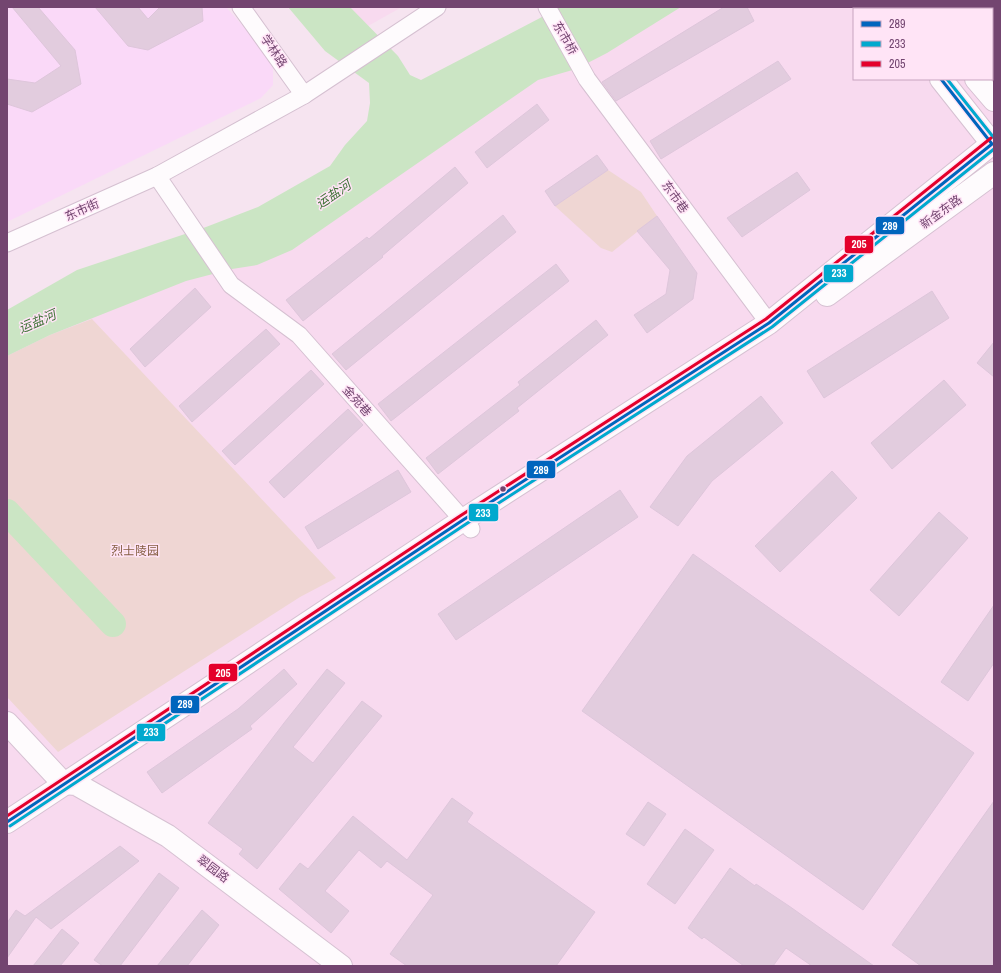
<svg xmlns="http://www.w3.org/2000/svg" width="1001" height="973" viewBox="0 0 1001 973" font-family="'Archivo Narrow','Noto Sans SC',sans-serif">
  <rect width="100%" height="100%" fill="#f6e4f0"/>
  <!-- residential -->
  <g fill="#f8daef" fill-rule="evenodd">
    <path d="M350 7H402L368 26Z"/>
    <path d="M614 7H994V966H7V324L272 215ZM854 9H992V79H854Z"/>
  </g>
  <!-- commercial -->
  <path fill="#fad9f8" d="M7 7H226L250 34 273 67V85L261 98 7 222Z"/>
  <!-- green -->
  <g fill="#efd6d3">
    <path d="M608 170 641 192 657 216 612 252 601 248 555 206Z"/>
    <path d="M92 319 336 578 300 597 58 752 7 697V356L50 335Z"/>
  </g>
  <!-- water -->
  <path fill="#cbe5c4" d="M288 7H350L398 56 410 75 421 80 540 18 557 7H681L607 53 576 69 538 80 292 250 257 265 232 269 186 281 50 335 7 356V310L77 270 206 227 258 207 330 166 345 145 367 121 370 103 369 83 325 51Z"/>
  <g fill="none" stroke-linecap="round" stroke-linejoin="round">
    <!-- river -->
    <path stroke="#cbe5c4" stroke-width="26" d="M7 512 113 624"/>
  </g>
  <!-- building -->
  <g fill="#e2ccde" stroke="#dec6db">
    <path d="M12 7H38L75 50 81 84 32 112 7 104V79L35 83 61 66Z"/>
    <path d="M95 7H138L148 19 160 7H202L203 21 148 50 128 46Z"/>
    <path d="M724 7H747L754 21 616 101 602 82Z"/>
    <path d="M778 61 791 79 661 159 650 141Z"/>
    <path d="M537 104 549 120 487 168 475 152Z"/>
    <path d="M597 155 608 170 555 206 545 191Z"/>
    <path d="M455 167 468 183 382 256 383 257 303 321 286 300 367 237 369 239Z"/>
    <path d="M797 172 810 190 742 237 727 218Z"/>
    <path d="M503 215 516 232 346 370 332 354Z"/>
    <path d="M657 216 697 273 693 299 647 333 634 315 666 294 670 270 637 231Z"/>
    <path d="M556 264 569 281 391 421 378 404Z"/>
    <path d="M195 288 211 307 145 367 130 349Z"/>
    <path d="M932 291 949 318 824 398 807 371Z"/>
    <path d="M596 320 608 335 517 408 519 411 438 474 426 458 520 385 518 382Z"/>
    <path d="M266 329 280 344 192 422 179 406Z"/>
    <path d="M994 342V377L977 363Z"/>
    <path d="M311 370 324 384 235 465 222 451Z"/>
    <path d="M944 380 966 405 892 469 871 443Z"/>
    <path d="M761 396 783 423 712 481 678 526 650 507 687 456Z"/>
    <path d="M348 409 363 425 284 498 269 482Z"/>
    <path d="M398 470 411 492 318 549 305 527Z"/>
    <path d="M832 471 857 498 780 572 755 546Z"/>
    <path d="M620 490 638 517 456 640 438 614Z"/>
    <path d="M939 512 968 538 899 616 870 590Z"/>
    <path d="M693 554 974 753 863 910 582 711Z"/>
    <path d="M994 605V663L968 701 941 682Z"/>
    <path d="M284 669 297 684 250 726 252 729 162 793 147 772 238 709Z"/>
    <path d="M327 669 345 683 293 747 313 763 362 701 382 716 257 869 239 854 243 849 208 823 284 723Z"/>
    <path d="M452 798 473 813 467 822 595 912 556 966H407L390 954 433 895 387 861 381 868 359 850 325 891 349 911 331 933 279 889 300 863 308 869 353 816 407 860Z"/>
    <path d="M994 801V966H921L892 945Z"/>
    <path d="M648 802 666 814 644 846 626 834Z"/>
    <path d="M685 829 714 850 675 904 647 884Z"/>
    <path d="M120 846 139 861 51 929 36 917 7 958V923L16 910 25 916Z"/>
    <path d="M730 868 755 886 756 884 789 906 874 966H812L786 948 773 966H744L704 937 702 939 688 928Z"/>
    <path d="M159 873 179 888 120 966H103L94 960Z"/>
    <path d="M202 910 219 925 187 966H157Z"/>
    <path d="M62 929 79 943 60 966H33Z"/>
  </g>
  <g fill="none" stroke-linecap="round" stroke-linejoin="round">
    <defs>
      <g id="street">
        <path d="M241 7 304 95"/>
        <path d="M547 7 587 79 769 323"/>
        <path d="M157 176 231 285 299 335 471 529"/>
        <path d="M7 243 157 176 304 95 437 7"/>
      </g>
      <g id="secondary">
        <path d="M882 7 884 9"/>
        <path d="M914 7 916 9"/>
        <path d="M941 79 994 146"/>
        <path d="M976 79 994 100"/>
        <path d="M827 295 994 173"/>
        <path d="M7 723 63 783"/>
        <path d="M63 783 76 784 168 836 341 966"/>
        <path d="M7 822 463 520 769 323 994 142"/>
      </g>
    </defs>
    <!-- street casing -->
    <use href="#street" stroke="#d5c0d1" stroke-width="19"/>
    <!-- secondary casing -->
    <use href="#secondary" stroke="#d6c1d2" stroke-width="24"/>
    <!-- street -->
    <use href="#street" stroke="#fefbfd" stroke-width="17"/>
    <!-- secondary -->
    <use href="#secondary" stroke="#fefbfd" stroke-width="22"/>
    <defs>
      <path id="bus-1" d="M7 822 463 520 769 323 992 144 941 79"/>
      <g id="bus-2">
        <path d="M947 79 994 138"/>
        <path d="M10 826 466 524 772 327 994 149"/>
      </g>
      <path id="bus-3" d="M7 816 460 516 766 319 991 138"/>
    </defs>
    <!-- bus-1 casing -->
    <use href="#bus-1" stroke="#ffe4f6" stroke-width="6"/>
    <!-- bus-2 casing -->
    <use href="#bus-2" stroke="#ffe4f6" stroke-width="6"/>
    <!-- bus-3 casing -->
    <use href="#bus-3" stroke="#ffe4f6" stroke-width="6"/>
    <!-- bus-1 -->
    <use href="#bus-1" stroke="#0065bd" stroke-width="3"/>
    <!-- bus-2 -->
    <use href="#bus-2" stroke="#00a9ce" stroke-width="3"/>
    <!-- bus-3 -->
    <use href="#bus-3" stroke="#e4002b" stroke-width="3"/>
  </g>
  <!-- markers -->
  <circle fill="#734570" stroke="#ffe4f6" stroke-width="1.5" cx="503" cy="489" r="3.5"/>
  <g text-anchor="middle" stroke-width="3" stroke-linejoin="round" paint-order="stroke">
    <!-- street labels -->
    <g font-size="12" fill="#734570" stroke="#ffe4f6">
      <text transform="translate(565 38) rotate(60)" y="4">东市桥</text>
      <text transform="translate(274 51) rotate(56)" y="4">学林路</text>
      <text transform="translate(675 197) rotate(54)" y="4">东市巷</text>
      <text transform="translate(82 210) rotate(-24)" y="4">东市街</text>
      <text transform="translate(941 212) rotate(-36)" y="4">新金东路</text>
      <text transform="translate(357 401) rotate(48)" y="4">金苑巷</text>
      <text transform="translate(213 869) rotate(37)" y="4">翠园路</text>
    </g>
    <!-- park labels -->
    <g font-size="12" fill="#855e42" stroke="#ffe4f6">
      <text x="135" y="555">烈士陵园</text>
    </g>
    <!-- water labels -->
    <g font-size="13" font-style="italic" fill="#3e7336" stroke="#ffe4f6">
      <text transform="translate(333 194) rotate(-34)" y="5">运盐河</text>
      <text transform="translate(37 321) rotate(-23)" y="5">运盐河</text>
    </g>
  </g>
  <g stroke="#ffe4f6" stroke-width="1.5">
    <rect x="875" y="216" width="30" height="19" rx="4" fill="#0065bd"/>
    <rect x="844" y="235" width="30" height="19" rx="4" fill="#e4002b"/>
    <rect x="823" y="264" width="31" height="19" rx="4" fill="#00a9ce"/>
    <rect x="526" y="460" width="30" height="19" rx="4" fill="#0065bd"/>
    <rect x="468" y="503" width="31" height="19" rx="4" fill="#00a9ce"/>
    <rect x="208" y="663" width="30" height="19" rx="4" fill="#e4002b"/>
    <rect x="170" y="695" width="30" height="19" rx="4" fill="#0065bd"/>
    <rect x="136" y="723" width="30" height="19" rx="4" fill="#00a9ce"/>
  </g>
  <g font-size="11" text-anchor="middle" font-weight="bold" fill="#fff">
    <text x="890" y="230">289</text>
    <text x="859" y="248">205</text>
    <text x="839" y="277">233</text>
    <text x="541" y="474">289</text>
    <text x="483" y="517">233</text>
    <text x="223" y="677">205</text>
    <text x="185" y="708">289</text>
    <text x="151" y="736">233</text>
  </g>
  <!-- border -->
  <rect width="1001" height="973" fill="none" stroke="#734570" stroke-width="16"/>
  <!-- legend -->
  <rect x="853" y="8" width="140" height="72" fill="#ffe4f6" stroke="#c7a4c0"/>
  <rect x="861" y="21" width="20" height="6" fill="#0065bd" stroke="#c7a4c0"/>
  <text x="889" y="28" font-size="12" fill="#734570">289</text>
  <rect x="861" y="41" width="20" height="6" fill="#00a9ce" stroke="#c7a4c0"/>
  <text x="889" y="48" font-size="12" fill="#734570">233</text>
  <rect x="861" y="61" width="20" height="6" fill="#e4002b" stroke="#c7a4c0"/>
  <text x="889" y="68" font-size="12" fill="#734570">205</text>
</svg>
